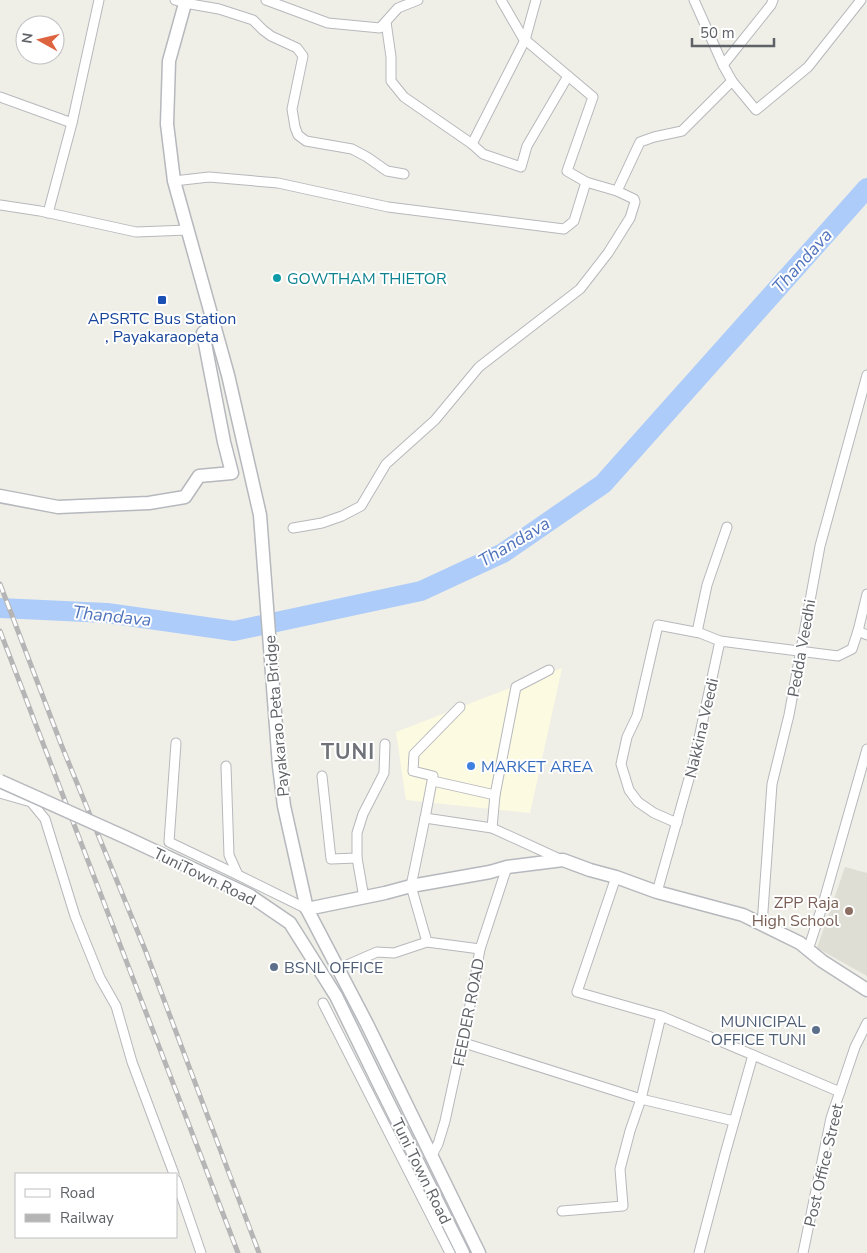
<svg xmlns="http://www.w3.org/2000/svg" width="867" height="1253" viewBox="0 0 867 1253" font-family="'Nunito Sans',sans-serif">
  <rect width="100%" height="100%" fill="#efefe7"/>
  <!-- commercial -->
  <path fill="#fcfae0" d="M562 668 530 813 406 800 396 732Z"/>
  <!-- education -->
  <path fill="#dfded5" d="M845 867 867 873V976L817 948Z"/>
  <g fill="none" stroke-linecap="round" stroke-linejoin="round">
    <!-- river -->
    <path stroke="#adccf9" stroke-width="20" d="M0 608 107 613 234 631 421 591 503 553 603 484 867 188"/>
    <defs>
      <g id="street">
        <path d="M175 0 185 3 219 9 253 20 263 30 271 36 297 48 303 56 292 109 295 127 298 135 306 141 352 149 367 157 387 171 404 174"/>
        <path d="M266 0 328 23 380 28 398 8 418 0"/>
        <path d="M386 22 391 57V81L404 97 472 144 483 154 521 167 527 146 568 76"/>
        <path d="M723 65 771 5 773 0"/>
        <path d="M732 81 756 110 808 67 861 0"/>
        <path d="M0 97 72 123"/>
        <path d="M472 144 525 40 536 0"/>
        <path d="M174 181 209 177 278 183 388 207 564 229 574 221 586 182 567 171 593 97 523 38 501 0"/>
        <path d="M586 182 617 191 640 142 654 137 682 131 732 81 723 65 694 0"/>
        <path d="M0 205 40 211 136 232 188 230"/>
        <path d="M48 213 72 123 99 0"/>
        <path d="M293 528 322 523 342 516 361 506 386 464 435 420 479 367 580 289 608 253 630 218 635 202 634 199 617 191"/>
        <path d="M858 631 867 635"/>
        <path d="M697 632 707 585 727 527"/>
        <path d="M460 707 414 754 413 771 433 776 425 818 492 828 495 795 516 687 549 670"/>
        <path d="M176 743 169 842 238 875"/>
        <path d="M226 766 229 855 238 875 307 909"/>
        <path d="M322 776 331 859 357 858V833L363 814 384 773 385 744"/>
        <path d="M433 781 495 795"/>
        <path d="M0 793 31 802 45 819 75 916 100 978 116 1006 132 1062 174 1174"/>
        <path d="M677 823 654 813 638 802 629 790 621 764 627 737 637 716 658 625 700 633 720 641"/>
        <path d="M492 828 562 860"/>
        <path d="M357 858 364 898"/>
        <path d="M616 877 577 992 661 1016"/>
        <path d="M657 892 694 761 720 641 838 656 852 649 858 631 867 594"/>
        <path d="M762 925 772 784 789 715 820 546 867 375"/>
        <path d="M427 942 480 949"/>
        <path d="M808 950 823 904 867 749"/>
        <path d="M338 969 377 952 394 953 427 942 411 886 425 818"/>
        <path d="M323 1003 450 1253"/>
        <path d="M461 1042 641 1099 734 1121"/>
        <path d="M431 1157 438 1144 445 1121 458 1061 461 1042 471 1001 480 949 507 867"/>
        <path d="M176 1180 201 1253"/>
        <path d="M562 1211 623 1206 620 1169 630 1131 641 1099 661 1016 840 1092"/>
        <path d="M699 1253 725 1154 753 1055"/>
        <path d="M803 1253 831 1118 855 1047 867 1023"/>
      </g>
      <g id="secondary">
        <path d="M186 0 169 61 167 124 174 181 228 375 260 515 279 766 284 806 307 909 367 1024 479 1253"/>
        <path d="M0 496 58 507 149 503 185 497 199 476 232 473 224 442 203 333 214 324"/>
        <path d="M307 909 385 893 411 886 490 872 507 867 563 860 590 870 616 877 657 892 743 915 800 943 822 961 867 990"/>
        <path d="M381 1088 463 1253"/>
      </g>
    </defs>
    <!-- street casing -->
    <use href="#street" stroke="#b7b8bc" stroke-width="11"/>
    <!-- secondary casing -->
    <use href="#secondary" stroke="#b5b8bd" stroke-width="15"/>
    <!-- street -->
    <use href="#street" stroke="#fff" stroke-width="9"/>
    <!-- secondary -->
    <use href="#secondary" stroke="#fff" stroke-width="12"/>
    <defs>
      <g id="rail">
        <path d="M0 584 61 744 146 952 259 1253"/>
        <path d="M0 631 238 1253"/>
      </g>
    </defs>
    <!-- rail casing -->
    <use href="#rail" stroke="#b5b5b6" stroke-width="5"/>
    <!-- rail -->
    <use href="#rail" stroke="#fff" stroke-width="3" stroke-dasharray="9" stroke-linecap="butt"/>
    <defs>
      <path id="secondary-bridge" d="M0 781 125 837 249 895 290 923 336 996 381 1088"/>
    </defs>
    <!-- secondary-bridge casing -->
    <use href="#secondary-bridge" stroke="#b5b8bd" stroke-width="15" stroke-linecap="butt"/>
    <!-- secondary-bridge -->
    <use href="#secondary-bridge" stroke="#fff" stroke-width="12"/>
  </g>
  <!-- markers -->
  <circle fill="#0f9aa8" stroke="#fff" stroke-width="2" cx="277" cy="278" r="5"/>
  <rect fill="#1a4fb4" stroke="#fff" stroke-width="2" x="157" y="295" width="10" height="10" rx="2.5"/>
  <circle fill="#3f7fe0" stroke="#fff" stroke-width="2" cx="471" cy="766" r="5"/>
  <circle fill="#8d6e63" stroke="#fff" stroke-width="2" cx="849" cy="911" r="5"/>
  <g fill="#5c6f8a" stroke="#fff" stroke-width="2">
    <circle cx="274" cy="967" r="5"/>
    <circle cx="816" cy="1030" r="5"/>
  </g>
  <g text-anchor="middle" stroke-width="4" stroke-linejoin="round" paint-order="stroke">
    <!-- culture labels -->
    <g font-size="16" fill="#0d838f" stroke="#fff" text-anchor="start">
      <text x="287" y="284">GOWTHAM THIETOR</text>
    </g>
    <!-- transit labels -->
    <g font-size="16" fill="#164399" stroke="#fff">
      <text x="162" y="324">APSRTC Bus Station<tspan x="162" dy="18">, Payakaraopeta</tspan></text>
    </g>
    <!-- street labels -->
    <g font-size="16" fill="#5e6166" stroke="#fff">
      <text transform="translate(801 648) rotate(-80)" y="6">Pedda Veedhi</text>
      <text transform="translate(276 716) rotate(-95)" y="6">Payakarao Peta Bridge</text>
      <text transform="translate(701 728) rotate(-77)" y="6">Nakkina Veedi</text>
      <text transform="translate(205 876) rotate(26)" y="6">TuniTown Road</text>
      <text transform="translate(468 1012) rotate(-79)" y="6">FEEDER ROAD</text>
      <text transform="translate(823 1165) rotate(-77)" y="6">Post Office Street</text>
      <text transform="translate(422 1171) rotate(64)" y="6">Tuni Town Road</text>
    </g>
    <!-- shop labels -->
    <g font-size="16" fill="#366cbe" stroke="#fff" text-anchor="start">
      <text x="481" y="772">MARKET AREA</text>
    </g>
    <!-- education labels -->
    <g font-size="16" fill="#785e54" stroke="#fff" text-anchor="end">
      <text x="839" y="908">ZPP Raja<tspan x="839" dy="18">High School</tspan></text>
    </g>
    <!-- service labels -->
    <g font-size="16" fill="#4e5e75" stroke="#fff" text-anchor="start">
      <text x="284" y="973">BSNL OFFICE</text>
      <text x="806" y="1027" text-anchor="end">MUNICIPAL<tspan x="806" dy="18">OFFICE TUNI</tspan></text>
    </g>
    <!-- water labels -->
    <g font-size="18" font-style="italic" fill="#5174bc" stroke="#fff">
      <text transform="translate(802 261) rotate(-48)" y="6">Thandava</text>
      <text transform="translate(514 542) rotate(-31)" y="6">Thandava</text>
      <text transform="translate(112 616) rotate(6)" y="6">Thandava</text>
    </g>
    <!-- district labels -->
    <g font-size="21" font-weight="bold" letter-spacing="1" fill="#6f7278" stroke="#fff">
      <text x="348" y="759">TUNI</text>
    </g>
  </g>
  <!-- legend -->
  <rect x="15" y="1173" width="162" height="65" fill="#ffffff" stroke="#bfc0c2"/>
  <rect x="25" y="1189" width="25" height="8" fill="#ffffff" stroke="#bfc0c2"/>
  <text x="60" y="1198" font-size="15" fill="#5e6166">Road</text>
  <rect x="25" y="1214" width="25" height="8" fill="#b5b5b6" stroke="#bfc0c2"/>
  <text x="60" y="1223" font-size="15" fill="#5e6166">Railway</text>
  <!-- north arrow -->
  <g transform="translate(40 40) rotate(278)"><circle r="24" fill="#ffffff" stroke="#bfc0c2"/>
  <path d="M0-4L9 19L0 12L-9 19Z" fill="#dd643f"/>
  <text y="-8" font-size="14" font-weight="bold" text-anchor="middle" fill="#5e6166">N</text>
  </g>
  <!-- scale -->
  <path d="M692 38v8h82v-8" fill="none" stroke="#5e6166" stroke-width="2.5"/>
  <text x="700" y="38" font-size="15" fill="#5e6166" stroke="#ffffff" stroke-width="4" paint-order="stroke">50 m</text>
</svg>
